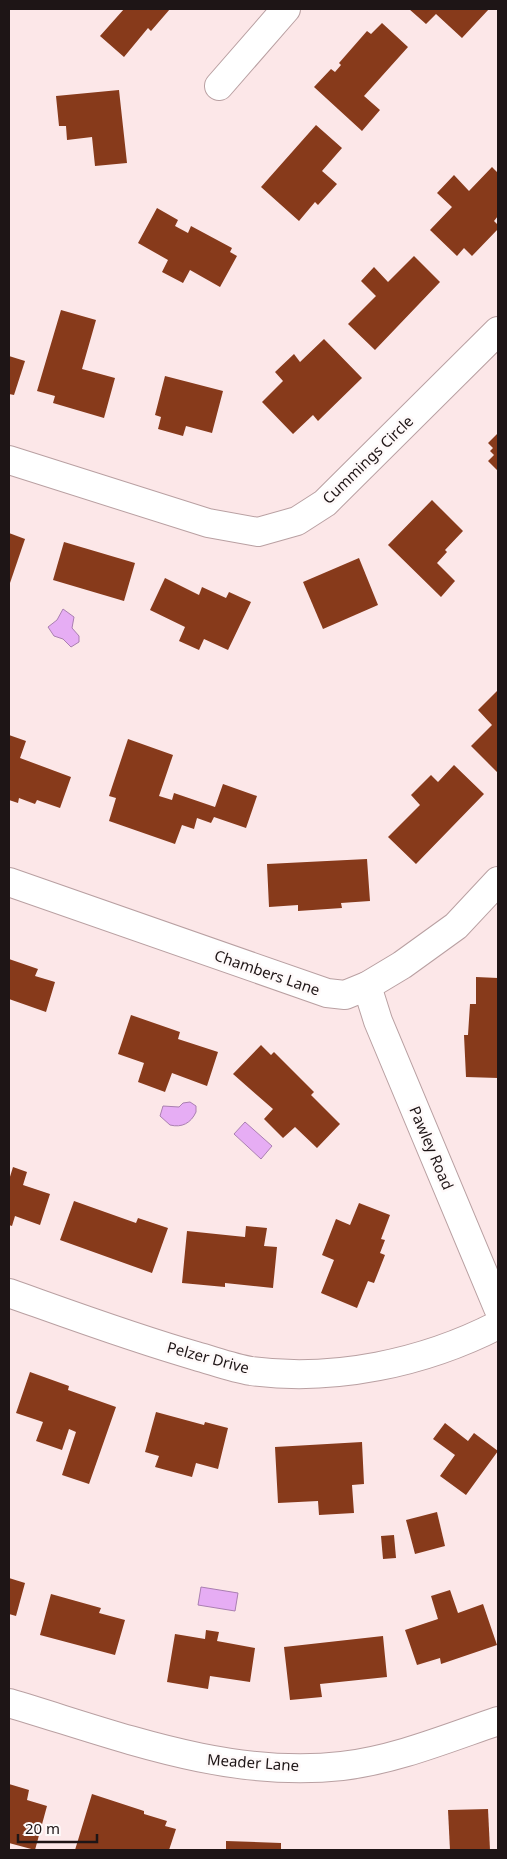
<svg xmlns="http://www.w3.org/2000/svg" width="507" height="1859" viewBox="0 0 507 1859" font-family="'Noto Sans',sans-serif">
  <rect width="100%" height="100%" fill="#fce7e8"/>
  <!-- water -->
  <g fill="#e6adf4" stroke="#aa7fb1">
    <path d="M63 609 74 617 72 628 79 636V642L71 647 63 639 54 636 48 627 57 620Z"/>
    <path d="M190 1102 196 1106V1112C191 1123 182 1128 170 1125L160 1116 163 1106 179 1107 183 1103Z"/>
    <path d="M245 1122 272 1146 261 1159 234 1134Z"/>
    <path d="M201 1587 238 1593 235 1611 198 1605Z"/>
  </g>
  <!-- building -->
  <g fill="#873a1b">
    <path d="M124 9H170L151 31 148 28 124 57 100 36Z"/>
    <path d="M409 9H489L462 38 436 14 426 24Z"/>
    <path d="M382 23 408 47 364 96 380 110 362 131 314 87 331 69 335 72 341 65 339 63 367 31 371 34Z"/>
    <path d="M119 90 127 163 95 166 92 137 67 140 66 126H59L56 96Z"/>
    <path d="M316 125 342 148 322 171 337 184 318 205 315 202 299 221 261 187Z"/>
    <path d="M492 167 498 173V216L494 221 498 225V229L472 256 464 248 457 256 430 230 452 207 437 193 454 175 469 191Z"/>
    <path d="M157 208 178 220 175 226 188 233 191 226 232 248 230 252 237 256 220 287 190 270 183 283 162 272 168 260 138 243Z"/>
    <path d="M414 256 440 282 375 350 348 324 376 296 361 281 374 267 388 282Z"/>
    <path d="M61 310 96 320 82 369 115 378 104 418 53 403 55 396 37 391Z"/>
    <path d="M324 339 362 378 318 421 313 415 293 434 262 402 283 381 275 372 294 354 300 362Z"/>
    <path d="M9 356 25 361 14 395 9 394Z"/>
    <path d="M165 376 223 391 212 433 186 426 183 436 158 429 161 417 155 415Z"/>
    <path d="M498 433V471L488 461 494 455 490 451 493 448 488 443Z"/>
    <path d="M432 500 463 531 445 550 447 552 437 563 455 581 441 597 388 545Z"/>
    <path d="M9 533 25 539 10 583 9 582Z"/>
    <path d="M64 542 135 563 124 601 53 580Z"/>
    <path d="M359 558 378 605 323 629 303 582Z"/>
    <path d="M165 578 199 595 202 587 226 598 229 592 251 602 228 650 204 639 199 650 179 641 185 627 150 610Z"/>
    <path d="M498 690V773L471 746 492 725 478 710Z"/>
    <path d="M9 735 26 741 20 758 71 777 60 808 37 800 35 804 19 798 18 803 9 800Z"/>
    <path d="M128 739 173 755 159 796 172 800 174 793 215 807 223 784 257 796 246 828 214 817 211 823 197 818 194 829 182 825 175 844 109 821 116 798 109 796Z"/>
    <path d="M454 765 484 794 416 864 388 837 420 805 411 795 431 775 438 782Z"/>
    <path d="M367 859 370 901 341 903 342 908 298 911V905L269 907 267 864Z"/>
    <path d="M9 959 38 969 35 976 55 982 46 1012 9 999Z"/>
    <path d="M476 977 498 978V1078L466 1077 464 1035H468L470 1004H476Z"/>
    <path d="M131 1015 180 1032 178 1039 218 1052 207 1086 172 1073 165 1092 138 1082 144 1063 118 1054Z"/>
    <path d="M261 1045 271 1055 274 1052 314 1092 311 1095 340 1124 317 1148 295 1127 283 1138 264 1119 273 1109 233 1074Z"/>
    <path d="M13 1167 27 1172 23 1185 50 1194 40 1225 15 1216 12 1226 9 1225V1180Z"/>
    <path d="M74 1201 136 1223 138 1218 168 1228 152 1273 60 1240Z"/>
    <path d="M359 1203 390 1215 381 1239 385 1240 380 1253 385 1255 374 1283 368 1281 357 1308 321 1293 334 1260 322 1255 336 1219 350 1225Z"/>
    <path d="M246 1226 267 1228 264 1246 277 1247 273 1288 225 1283V1287L182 1283 187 1231 245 1237Z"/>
    <path d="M30 1372 69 1386 68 1390 116 1407 89 1484 62 1475 76 1432 69 1429 62 1450 36 1441 43 1422 16 1413Z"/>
    <path d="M156 1412 204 1425 205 1422 228 1428 218 1469 196 1463 192 1477 155 1467 159 1456 145 1452Z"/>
    <path d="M445 1423 468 1441 474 1433 498 1451 466 1495 440 1476 455 1455 433 1439Z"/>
    <path d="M362 1442 364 1484 352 1485 354 1513 319 1515 318 1501 278 1503 275 1447Z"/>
    <path d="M437 1512 445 1546 415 1554 406 1520Z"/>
    <path d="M394 1535 396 1558 383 1559 381 1536Z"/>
    <path d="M9 1578 25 1583 16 1616 9 1614Z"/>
    <path d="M450 1590 458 1613 483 1604 497 1645 441 1664 440 1658 417 1665 405 1630 438 1619 431 1596Z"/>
    <path d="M51 1594 101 1608 99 1613 125 1620 115 1655 40 1635Z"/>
    <path d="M206 1630 219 1632 217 1641 255 1648 250 1682 210 1676 208 1689 167 1682 175 1634 205 1639Z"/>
    <path d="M383 1636 387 1677 320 1684 322 1697 290 1700 284 1647Z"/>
    <path d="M9 1784 29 1790 27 1800 47 1806 35 1850 9 1843Z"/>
    <path d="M92 1794 144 1811V1814L167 1821 165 1826 176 1829 169 1850H75Z"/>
    <path d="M488 1809 490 1850H450L448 1810Z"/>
    <path d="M226 1841 281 1843V1850H226Z"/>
  </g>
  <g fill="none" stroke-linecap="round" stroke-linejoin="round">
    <defs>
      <g id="minor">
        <path d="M219 86 286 9"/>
        <path d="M9 460 208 523 258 532 297 521 325 503 498 331"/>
        <path d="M9 882 327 993 345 995 367 986 402 965 456 926 498 881"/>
        <path d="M367 986 378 1021 498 1308"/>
        <path d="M9 1293C71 1315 133 1338 196 1356 214 1361 233 1368 251 1371 334 1382 424 1363 498 1325"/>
        <path d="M9 1703C117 1735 226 1779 342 1766 395 1760 448 1738 498 1721"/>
      </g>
    </defs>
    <!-- minor casing -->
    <use href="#minor" stroke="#b9a0a2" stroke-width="30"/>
    <!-- minor -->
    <use href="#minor" stroke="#fff" stroke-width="28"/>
  </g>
  <g text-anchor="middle" stroke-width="5" stroke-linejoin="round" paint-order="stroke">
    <!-- street labels -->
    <g font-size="15" fill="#1e1516" stroke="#fef9f9">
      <text transform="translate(368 460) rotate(-44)" y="5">Cummings Circle</text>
      <text transform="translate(267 973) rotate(19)" y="5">Chambers Lane</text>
      <text transform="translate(431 1148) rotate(67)" y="5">Pawley Road</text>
      <text transform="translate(208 1358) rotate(15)" y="5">Pelzer Drive</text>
      <text transform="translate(253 1763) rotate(4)" y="5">Meader Lane</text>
    </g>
  </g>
  <!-- border -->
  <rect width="507" height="1859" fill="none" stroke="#1e1516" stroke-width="20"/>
  <!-- scale -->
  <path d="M18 1834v8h79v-8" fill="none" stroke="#1e1516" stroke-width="2.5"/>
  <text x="25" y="1834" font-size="15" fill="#1e1516" stroke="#fef9f9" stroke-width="4" paint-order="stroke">20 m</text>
</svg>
